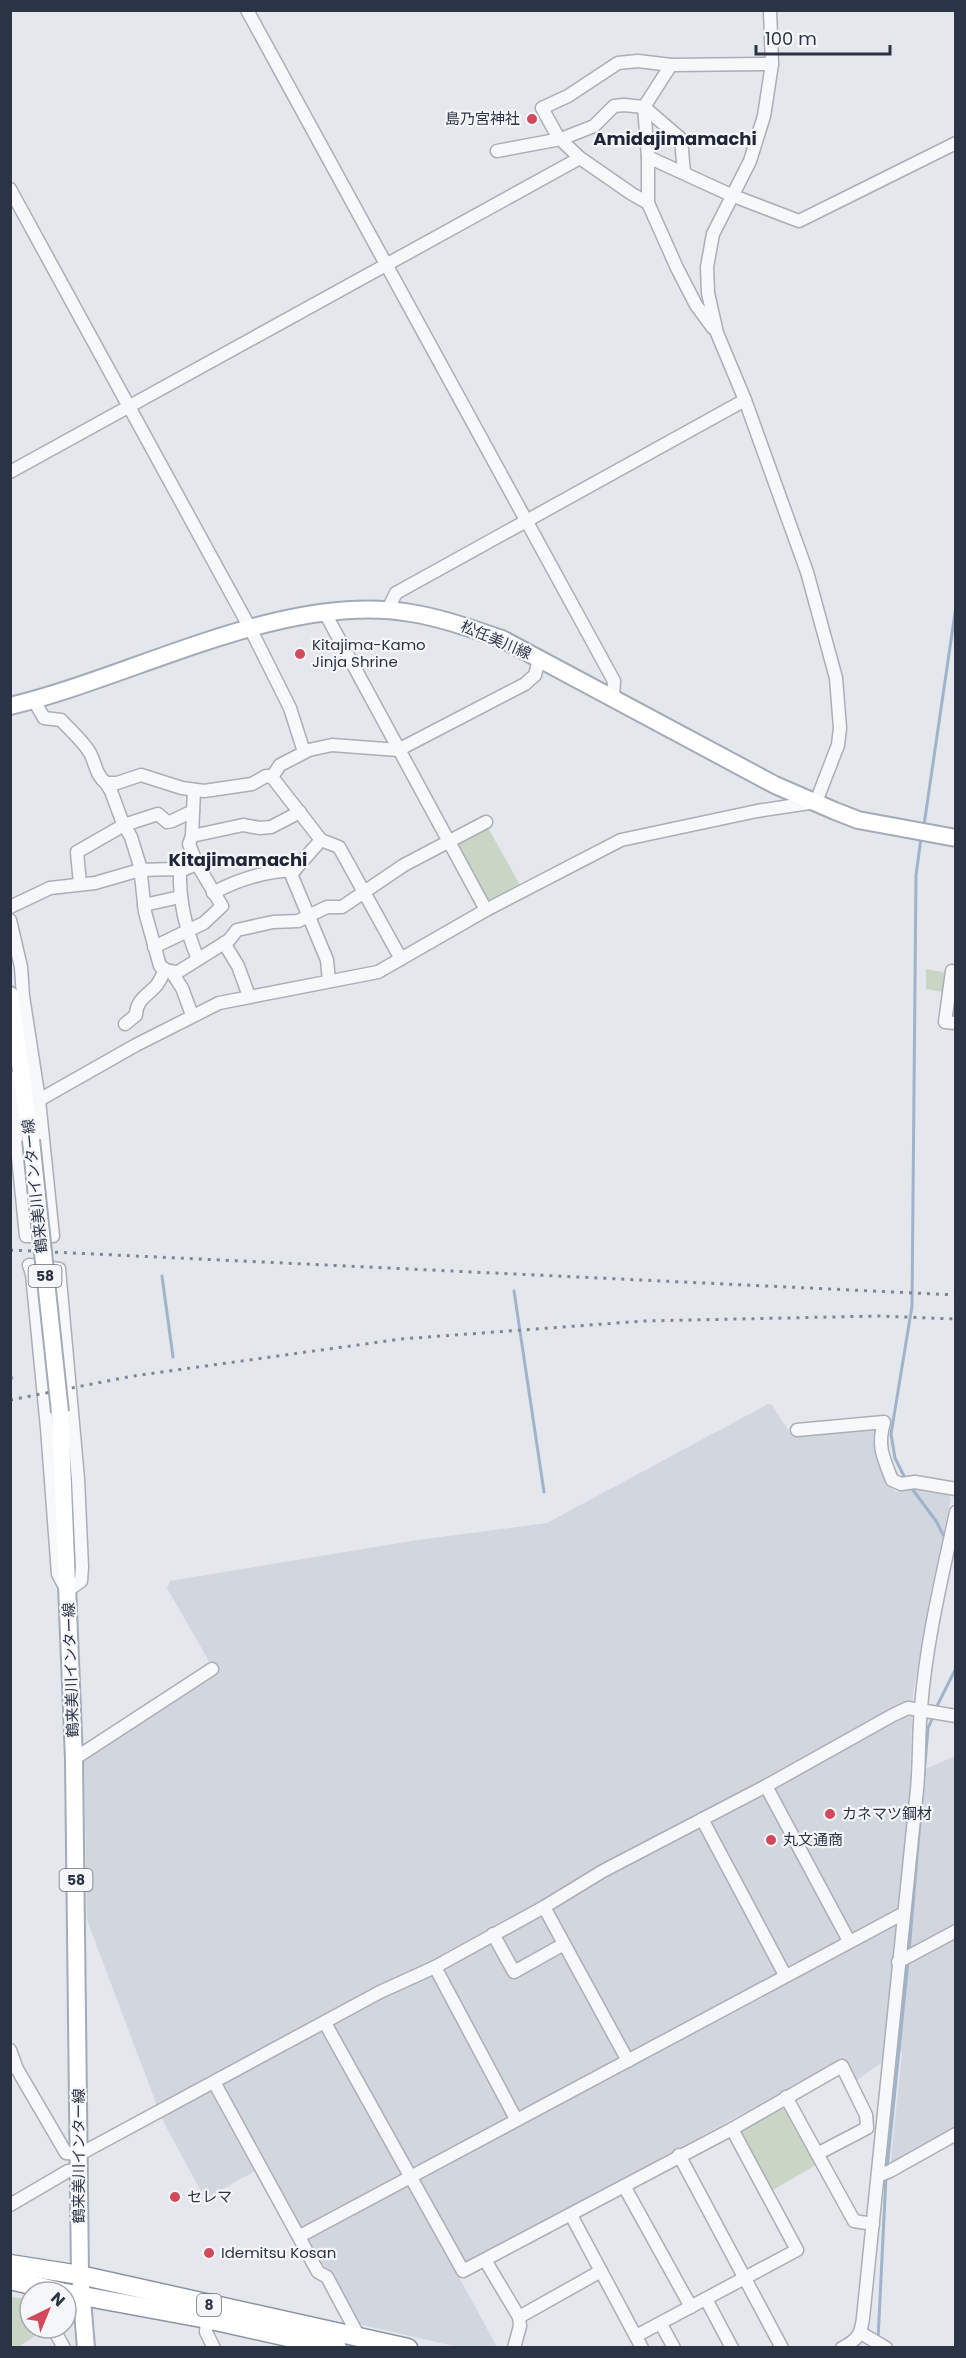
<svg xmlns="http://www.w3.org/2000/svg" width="966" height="2358" viewBox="0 0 966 2358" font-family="Poppins,'Noto Sans JP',sans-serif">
  <rect width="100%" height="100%" fill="#e4e7ec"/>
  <!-- built -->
  <path fill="#d2d6de" d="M768 1404H771L793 1437 876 1428 880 1471 895 1492 919 1488 947 1493 951 1498 929 1601 913 1694 910 1776 955 1756V2131L890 2169 902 2052 881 2063 853 2083 843 2059 455 2270 497 2347H458L358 2324 264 2166 205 2199 162 2119 87 1920 84 1758 214 1670 167 1588 170 1581 418 1540 547 1523Z"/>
  <!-- green -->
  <g fill="#c9d6c5">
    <path d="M487 826 520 885 488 900 485 897 457 846V842Z"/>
    <path d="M926 969 947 973 944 992 926 989Z"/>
    <path d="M781 2109 786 2110 816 2165 771 2191 740 2136 742 2130Z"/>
    <path d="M11 2297 30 2299V2328H47L18 2347H11Z"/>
  </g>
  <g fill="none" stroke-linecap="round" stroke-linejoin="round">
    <!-- stream -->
    <g stroke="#9fb4cc" stroke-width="3">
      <path d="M924 825 956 606"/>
      <path d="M162 1276 173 1357"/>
      <path d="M514 1291 544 1492"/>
      <path d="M10 1375 12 1378"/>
      <path d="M906 1480 895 1458 891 1434 912 1306 916 875 921 838"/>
      <path d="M910 1486 936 1521 946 1540"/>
      <path d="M936 1708 956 1668"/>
      <path d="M924 1775 928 1728 933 1717"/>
      <path d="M909 1951 922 1797"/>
      <path d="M887 2169 908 1961"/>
      <path d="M878 2340 886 2176"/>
    </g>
    <defs>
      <g id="minor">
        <path d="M247 10 614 681 613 698"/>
        <path d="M497 151 561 139 594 126 614 106 624 105 644 107 681 139 684 173"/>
        <path d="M648 157 731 195 799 221 956 143"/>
        <path d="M10 189 250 628 290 708 304 752"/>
        <path d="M648 203V157L644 107 671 65"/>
        <path d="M713 328 696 305 677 268 648 203 632 194 580 158 558 137 542 108 568 96 618 63 638 61 671 65 772 64"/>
        <path d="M10 472 580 158"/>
        <path d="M387 611 396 593 745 400"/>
        <path d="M325 613 486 910"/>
        <path d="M33 699 44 718 61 720C70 730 83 741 90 753 96 764 95 774 106 783H117L141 775 182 788 204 791 252 784 266 776 272 777 280 765 309 750 332 745 398 750 525 684 535 675 539 659"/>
        <path d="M272 777 321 840 339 847 401 959"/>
        <path d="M106 783 111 791 122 821 131 837 140 866 145 912 160 966 167 971 178 972 229 940 237 930 273 922 298 921 327 907H342L404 865 486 822"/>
        <path d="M192 836 243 825 260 828 271 827 300 812"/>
        <path d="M321 840 291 874 327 960 329 981"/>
        <path d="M197 864 180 871C179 903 186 930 198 959"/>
        <path d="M80 884 77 852 124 825 158 814 167 822 172 821 193 811"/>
        <path d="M213 893C239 879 266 871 295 870"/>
        <path d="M144 905 180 897"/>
        <path d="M10 907 50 888 95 883 140 870 174 869 180 871"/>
        <path d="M10 920 21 967 23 996 39 1100 53 1236H26L10 1077"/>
        <path d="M224 943 238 966 249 996"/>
        <path d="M154 947 204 923 222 906 197 864 189 844 192 836 194 790"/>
        <path d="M171 971 182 988 192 1015"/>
        <path d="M956 972 952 971 945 1022 956 1023"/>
        <path d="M125 1024 136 1015C136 1001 146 996 155 987 160 982 162 976 165 969"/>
        <path d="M39 1100 136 1045 219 1003 378 972 486 910 621 840 757 811 816 802 838 745 840 728 836 678 807 572 745 400 717 333 708 293 707 267 713 234 750 161 764 116 772 64 770 10"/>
        <path d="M29 1265 59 1269 78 1479 82 1567 81 1581 67 1591 58 1574 47 1428 32 1274Z"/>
        <path d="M797 1430 884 1422C877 1446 883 1457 892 1480L901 1484 915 1482 956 1489"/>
        <path d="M74 1759 212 1669"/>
        <path d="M766 1786 849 1941"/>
        <path d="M702 1819 785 1975"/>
        <path d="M544 1907 628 2061"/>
        <path d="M493 1934 514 1972 564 1944"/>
        <path d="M898 1962 956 1931"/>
        <path d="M435 1967 516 2119"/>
        <path d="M325 2023 463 2271 732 2129 842 2066 866 2115 867 2128 817 2154"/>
        <path d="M10 2050 17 2069 66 2153 80 2154 380 1992 435 1967 544 1907 603 1871 766 1786 893 1715 908 1708 956 1716"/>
        <path d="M214 2082 318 2272 327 2277 358 2335"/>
        <path d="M786 2097 854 2221 873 2224"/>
        <path d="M679 2155 782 2348"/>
        <path d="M878 2176 890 2171 956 2134"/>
        <path d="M624 2186 691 2307"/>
        <path d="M10 2205 68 2171H79"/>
        <path d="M571 2215 642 2348"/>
        <path d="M300 2236 904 1913"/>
        <path d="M485 2260 519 2317 520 2326 514 2348"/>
        <path d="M706 2299 732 2348"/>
        <path d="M519 2317 601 2271"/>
        <path d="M207 2319 206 2332 214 2348"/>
        <path d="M661 2324 674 2348"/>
        <path d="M53 2328 64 2348"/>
        <path d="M861 2333 886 2348"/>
        <path d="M636 2336 797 2250 732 2129"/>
        <path d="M842 2348C858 2340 861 2334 863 2318 882 2145 897 1972 916 1799 920 1769 918 1738 921 1708 926 1642 942 1577 956 1512"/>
      </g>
      <g id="major">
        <path d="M10 706C133 677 284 591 411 613 442 618 472 629 502 639L775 785 835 811 858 820 956 838"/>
        <path d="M10 995 31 1140"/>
        <path d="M60 1412 74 1759 80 2275 86 2348"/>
      </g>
      <g id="highway">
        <path d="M10 2264 80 2275 408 2348"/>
        <path d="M10 2280 61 2292"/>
        <path d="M66 2293 207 2319 337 2348"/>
      </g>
    </defs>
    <!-- minor casing -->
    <use href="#minor" stroke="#a9aeb7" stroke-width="15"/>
    <!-- major casing -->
    <use href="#major" stroke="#a3abb8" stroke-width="20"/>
    <!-- highway casing -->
    <use href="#highway" stroke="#8b94a3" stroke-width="21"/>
    <!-- minor -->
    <use href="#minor" stroke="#f7f8fa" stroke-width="12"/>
    <!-- major -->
    <use href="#major" stroke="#fff" stroke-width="16"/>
    <!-- highway -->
    <use href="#highway" stroke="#fff" stroke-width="18"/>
    <!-- rail -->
    <g stroke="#7d8696" stroke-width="3" stroke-dasharray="3 6" stroke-linecap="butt">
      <path d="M10 1250 956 1295"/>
      <path d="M10 1400 133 1376 401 1339 644 1321 879 1316 956 1319"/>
    </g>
    <defs>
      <path id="major-bridge" d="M31 1140 60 1412"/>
    </defs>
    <!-- major-bridge casing -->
    <use href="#major-bridge" stroke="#a3abb8" stroke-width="20" stroke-linecap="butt"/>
    <!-- major-bridge -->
    <use href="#major-bridge" stroke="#fff" stroke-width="16"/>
  </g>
  <!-- markers -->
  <g fill="#d1495b" stroke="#f4f6f9" stroke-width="2">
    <circle cx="532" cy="119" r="6"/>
    <circle cx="300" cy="654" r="6"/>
    <circle cx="830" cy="1814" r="6"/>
    <circle cx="771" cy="1840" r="6"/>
    <circle cx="175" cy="2197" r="6"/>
    <circle cx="209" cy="2253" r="6"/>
  </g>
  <g text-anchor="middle" stroke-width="4.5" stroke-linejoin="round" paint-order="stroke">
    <!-- shield labels -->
    <g fill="#f4f6f9" stroke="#676e7b" stroke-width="1.5">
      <rect x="28.5" y="1265" width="33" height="22" rx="4.5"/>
      <rect x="59.5" y="1869" width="33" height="22" rx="4.5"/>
      <rect x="197" y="2294" width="24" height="22" rx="4.5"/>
    </g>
    <g font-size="14" font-weight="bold" fill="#2b3445">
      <text x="45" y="1281">58</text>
      <text x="76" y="1885">58</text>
      <text x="209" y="2310">8</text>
    </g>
    <!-- poi labels -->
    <g font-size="15" fill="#2b3445" stroke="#f4f6f9" text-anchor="start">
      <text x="520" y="124" text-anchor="end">島乃宮神社</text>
      <text x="312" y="650">Kitajima-Kamo<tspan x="312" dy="17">Jinja Shrine</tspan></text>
      <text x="842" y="1819">カネマツ鋼材</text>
      <text x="783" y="1845">丸文通商</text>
      <text x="187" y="2202">セレマ</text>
      <text x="221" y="2258">Idemitsu Kosan</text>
    </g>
    <!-- street labels -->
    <g font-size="15" fill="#2b3445" stroke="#f4f6f9">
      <text transform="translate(496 640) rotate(23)" y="5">松任美川線</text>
      <text transform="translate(35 1186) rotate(-96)" y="5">鶴来美川インター線</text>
      <text transform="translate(71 1670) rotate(-92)" y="5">鶴来美川インター線</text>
      <text transform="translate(79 2156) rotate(-90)" y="5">鶴来美川インター線</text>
    </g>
    <!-- quarter labels -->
    <g font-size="18" font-weight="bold" fill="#1d2536" stroke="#f4f6f9">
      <text x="675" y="145">Amidajimamachi</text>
      <text x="238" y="866">Kitajimamachi</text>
    </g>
  </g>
  <!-- border -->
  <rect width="966" height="2358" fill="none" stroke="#2b3445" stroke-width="24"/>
  <!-- north arrow -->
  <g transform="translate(48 2310) rotate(43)"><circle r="28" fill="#f4f6f9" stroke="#a4a8b1" stroke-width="1.5"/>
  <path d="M0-4.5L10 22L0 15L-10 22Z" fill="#d1495b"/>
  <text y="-9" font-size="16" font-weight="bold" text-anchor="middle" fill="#2b3445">N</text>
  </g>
  <!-- scale -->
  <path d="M756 45v9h134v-9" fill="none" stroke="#2b3445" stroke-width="3"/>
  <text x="765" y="45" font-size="18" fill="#2b3445" stroke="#f4f6f9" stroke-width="4.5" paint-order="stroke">100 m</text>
</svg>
